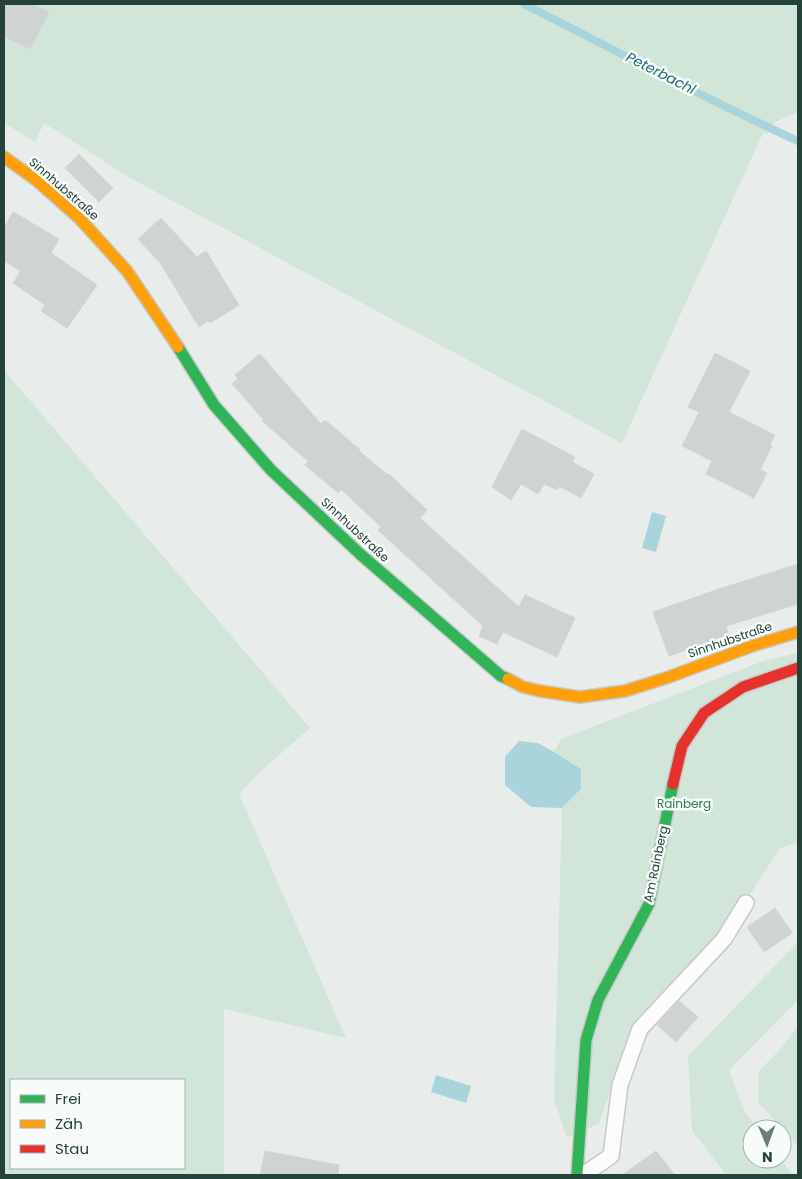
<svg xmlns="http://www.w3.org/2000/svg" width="802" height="1179" viewBox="0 0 802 1179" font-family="Poppins,sans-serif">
  <rect width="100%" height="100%" fill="#e8edeb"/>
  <!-- green -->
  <g fill="#d1e6d8" fill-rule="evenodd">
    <path d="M4 4H798V112L775 122 767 134 763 133 622 443 130 178 44 123 35 142 4 123Z"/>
    <path d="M4 370 310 728 263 769 239 794 346 1038 224 1009V1175H4ZM11 1080H184V1168H11Z"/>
    <path d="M798 653V842L780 848 722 938 632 1026 599 1124 567 1138 554 1099 562 808 581 789V769L554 752 561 739 763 661Z"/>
    <path d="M798 942V1000L729 1070 744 1111 758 1129H752V1159H780L793 1175H726L692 1131 688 1056Z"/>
    <path d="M798 1025V1147L758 1102 759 1071 783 1046Z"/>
  </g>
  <!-- water -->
  <g fill="#a9d4db">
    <path d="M652 512 666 516 656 552 642 548Z"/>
    <path d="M519 741 538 743 554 752 581 769V789L562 808 531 807 505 785V757Z"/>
    <path d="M436 1075 471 1086 466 1103 431 1092Z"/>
  </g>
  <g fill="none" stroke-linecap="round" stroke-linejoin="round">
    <!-- stream -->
    <path stroke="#a9d4db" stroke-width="8" d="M524 4C615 50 705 99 798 141"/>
  </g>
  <!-- building -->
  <g fill="#cfd4d2" stroke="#d1d6d4">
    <path d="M4 4H32L49 12 30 49 4 36Z"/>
    <path d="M79 154 113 188 99 202 65 168Z"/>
    <path d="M13 212 59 239 51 253 97 285 67 328 41 311 45 305 13 283 21 271 4 261V228Z"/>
    <path d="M161 218 197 257 206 251 239 305 210 323 208 321 199 327 161 264 138 239Z"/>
    <path d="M715 353 750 371 729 412 775 435 770 445 772 446 760 470 767 473 754 498 706 474 712 461 682 446 699 412 688 407Z"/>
    <path d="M260 354 321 424 325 420 360 450 359 451 388 475 389 474 427 510 420 518 519 607 525 595 575 618 557 657 503 632 497 644 479 636 483 626 378 530 381 527 341 489 338 493 305 465 308 461 262 421 264 420 232 384 238 379 235 375Z"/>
    <path d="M522 429 575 457 572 462 594 474 581 498 559 486 557 490 544 484 538 494 521 484 511 500 492 487Z"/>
    <path d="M798 564V604L726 626 729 635 669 656 653 612 719 589Z"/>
    <path d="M775 908 792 933 764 952 747 927Z"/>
    <path d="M679 1001 698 1017 676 1042 657 1025Z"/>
    <path d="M265 1151 339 1165 338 1175H260Z"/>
    <path d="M656 1151 675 1175H622Z"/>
  </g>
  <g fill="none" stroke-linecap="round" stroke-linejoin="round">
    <defs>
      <path id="lane" d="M583 1175 611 1156 620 1085 640 1029 724 939 746 903"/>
      <g id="fast">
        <path d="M178 347 214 405 271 470 360 554 501 676 508 679"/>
        <path d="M577 1175 586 1040 598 1000 649 904 673 784"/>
      </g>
      <g id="slow">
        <path d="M4 157 36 180 80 219 127 271 178 347"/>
        <path d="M508 679 523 687 540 691 580 697 625 691 669 677 752 646 798 632"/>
      </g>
      <path id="jam" d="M673 784 682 746 704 713 743 687 798 668"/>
    </defs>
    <!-- lane casing -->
    <use href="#lane" stroke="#c5cac8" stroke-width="18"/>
    <!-- fast casing -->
    <use href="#fast" stroke="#c3cbc8" stroke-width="14"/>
    <!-- slow casing -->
    <use href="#slow" stroke="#c3cbc8" stroke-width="14"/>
    <!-- jam casing -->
    <use href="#jam" stroke="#c3cbc8" stroke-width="14"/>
    <!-- lane -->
    <use href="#lane" stroke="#fcfcfc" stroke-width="15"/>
    <!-- fast -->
    <use href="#fast" stroke="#30b455" stroke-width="11"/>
    <!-- slow -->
    <use href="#slow" stroke="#ff9f0a" stroke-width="11"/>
    <!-- jam -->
    <use href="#jam" stroke="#e5322d" stroke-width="11"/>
  </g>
  <g text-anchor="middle" stroke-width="5" stroke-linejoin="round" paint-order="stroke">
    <!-- street labels -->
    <g font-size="12" fill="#24423a" stroke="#f7fbf9">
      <text transform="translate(64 189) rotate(41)" y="4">Sinnhubstraße</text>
      <text transform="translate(355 530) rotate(43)" y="4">Sinnhubstraße</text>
      <text transform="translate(730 640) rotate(-19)" y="4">Sinnhubstraße</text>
      <text transform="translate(656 864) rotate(-78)" y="4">Am Rainberg</text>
    </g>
    <!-- park labels -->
    <g font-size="12" fill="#2d7a4b" stroke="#f7fbf9">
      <text x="684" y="808">Rainberg</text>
    </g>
    <!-- water labels -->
    <g font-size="14" font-style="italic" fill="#1c6f80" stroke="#f7fbf9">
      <text transform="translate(661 73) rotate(27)" y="5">Peterbachl</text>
    </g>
  </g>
  <!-- border -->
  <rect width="802" height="1179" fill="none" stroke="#24423a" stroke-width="10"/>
  <!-- legend -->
  <rect x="10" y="1079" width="175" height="90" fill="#f7fbf9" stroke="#a3b1ad"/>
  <rect x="20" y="1095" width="25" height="8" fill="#30b455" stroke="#a3b1ad"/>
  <text x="55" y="1104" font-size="15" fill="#24423a">Frei</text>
  <rect x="20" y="1120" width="25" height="8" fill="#ff9f0a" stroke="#a3b1ad"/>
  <text x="55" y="1129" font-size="15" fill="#24423a">Zäh</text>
  <rect x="20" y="1145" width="25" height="8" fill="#e5322d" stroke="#a3b1ad"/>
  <text x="55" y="1154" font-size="15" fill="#24423a">Stau</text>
  <!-- north arrow -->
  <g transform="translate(767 1144) rotate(179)"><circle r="24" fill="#f7fbf9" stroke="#a3b1ad"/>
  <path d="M0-4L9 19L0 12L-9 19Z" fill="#697e78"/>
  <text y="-8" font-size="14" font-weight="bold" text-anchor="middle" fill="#24423a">N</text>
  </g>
</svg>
